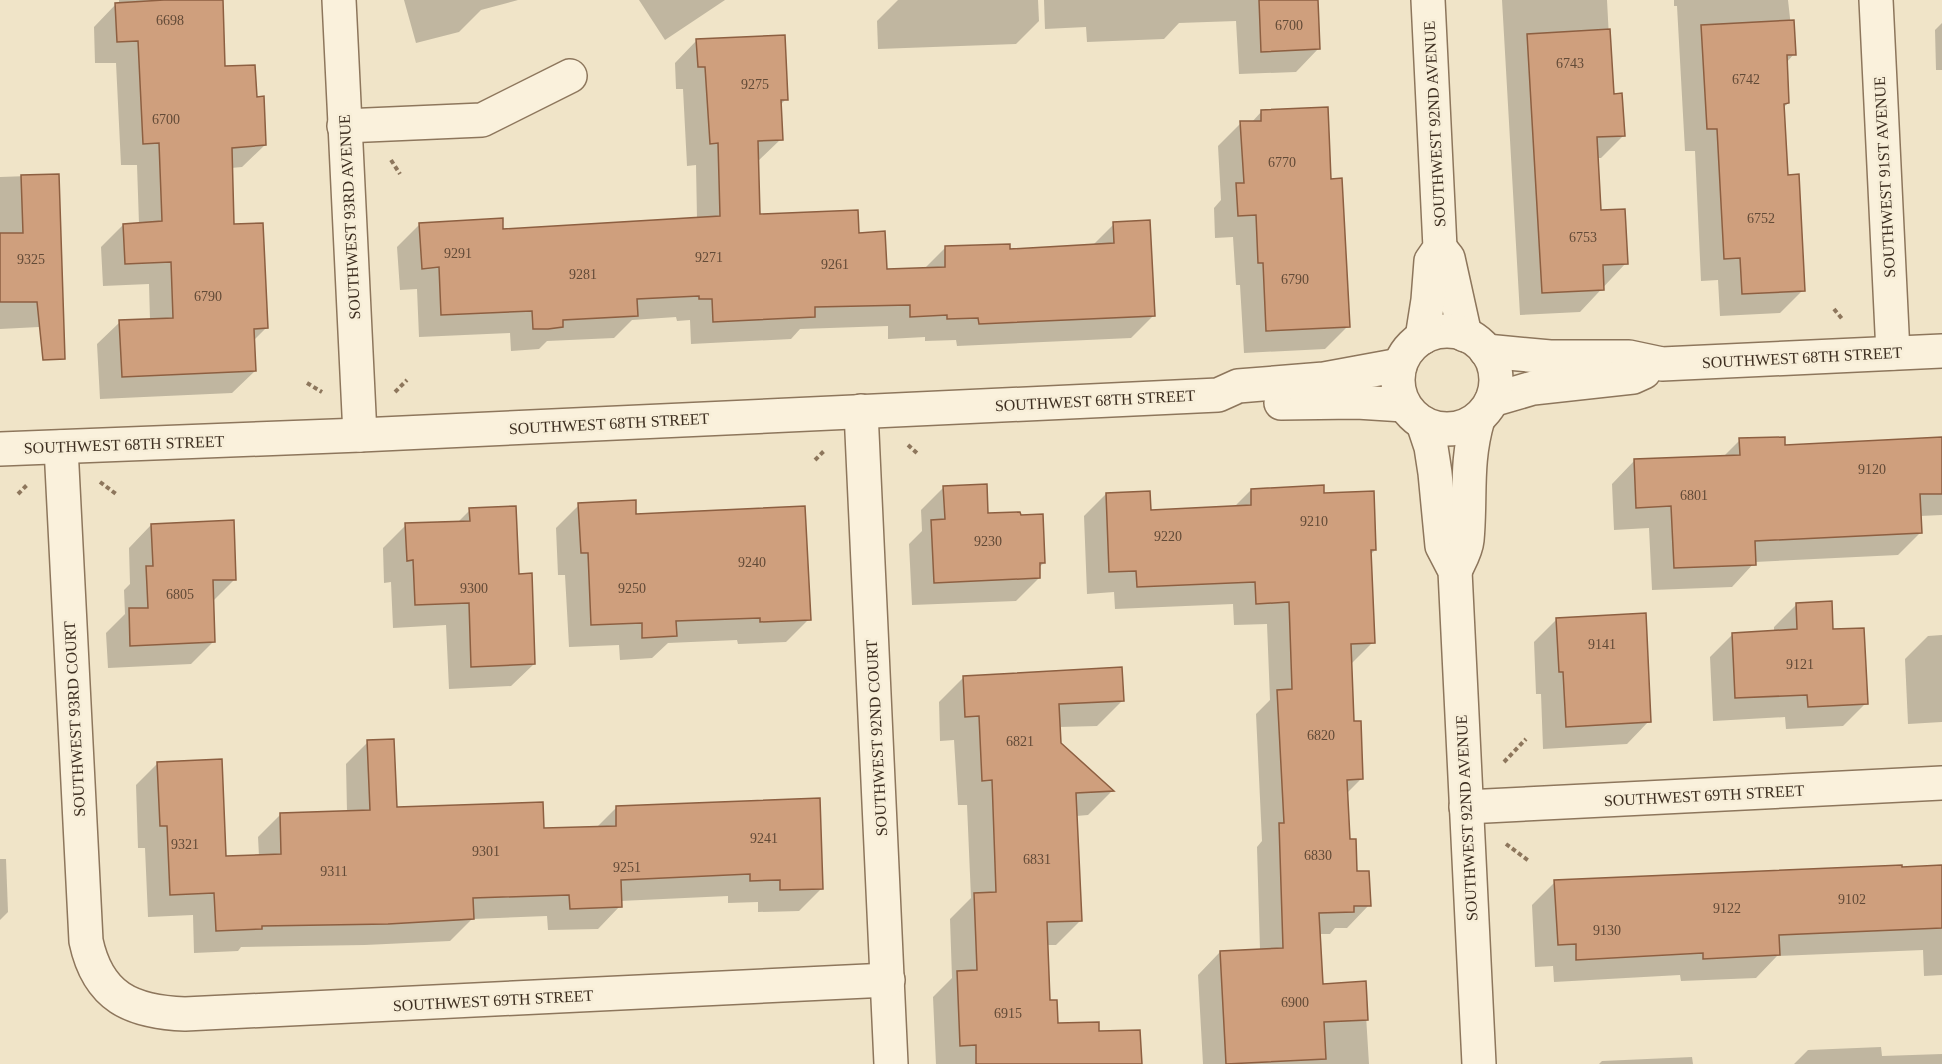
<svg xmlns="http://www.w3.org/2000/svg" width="1942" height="1064" viewBox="0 0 1942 1064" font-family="'Times New Roman',serif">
  <rect width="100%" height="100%" fill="#f0e4c8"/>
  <!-- shadow -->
  <g fill="#0003">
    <path d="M119 0H221L224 68 255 98 265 145 242 167 231 168 233 226 266 328 253 341 255 371 232 393 100 399 97 344 120 322 150 320 149 284 103 286 101 247 123 225 139 224 137 165H121L116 63H95L94 27 116 4H119Z"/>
    <path d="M404 0H518L481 10 459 32 416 43Z"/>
    <path d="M639 0H725L665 40Z"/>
    <path d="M898 0H1038L1039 21 1016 44 878 49 877 21Z"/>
    <path d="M1044 0H1316L1318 49 1296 72 1239 74 1236 21 1179 23 1164 39 1087 42 1086 27 1045 29Z"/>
    <path d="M1502 0H1607L1612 95 1624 135 1601 158H1597L1599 212 1626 263 1580 312 1520 315Z"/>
    <path d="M1674 0H1788L1794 54 1786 63 1788 103 1783 108 1786 177 1803 290 1780 313 1720 316 1718 280 1701 281 1695 151H1685L1677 6H1674Z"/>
    <path d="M1942 23V70H1936L1935 30Z"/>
    <path d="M697 40 786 99 780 105 781 139 757 162 758 216 857 234 885 271 923 270 945 248 1009 251 1092 246 1114 224 1154 315 1131 338 957 346 956 340 925 341V337L888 339V326L800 329 791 339 691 344 690 320 677 321 676 317 632 320 614 338 547 341 539 349 511 351 510 333 419 337 417 289 400 290 397 247 420 224 502 231 697 219 696 165 687 166 683 89H676L675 63Z"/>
    <path d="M1262 111 1330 180 1348 326 1325 349 1244 353 1240 285H1236L1233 237 1215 238 1214 208 1221 200 1218 146 1241 123H1251Z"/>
    <path d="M57 175 62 304 39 327 0 329V177Z"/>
    <path d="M1942 439V515L1920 516 1921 532 1898 555 1755 562 1732 587 1652 590 1649 528 1614 530 1612 484 1634 461 1723 457 1740 440 1784 446Z"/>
    <path d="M944 487 987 514 1044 563 1038 568 1039 578 1016 601 912 605 909 544 922 531 921 510Z"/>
    <path d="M1251 490 1323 494 1375 550 1370 555 1373 642 1350 665 1353 722 1362 778 1346 794 1348 840 1355 873 1369 905 1347 928H1335L1330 934H1318L1321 985 1364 983 1369 1064H1203L1198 975 1220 952 1260 950 1257 847 1262 841 1256 714 1270 700 1267 624 1234 625 1233 604 1115 609 1114 592 1087 594 1084 516 1106 494 1149 512 1234 507Z"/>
    <path d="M579 505 635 516 809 619 786 642 738 644 737 640 668 643 652 658 620 660 619 645 569 647 565 575H558L556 528Z"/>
    <path d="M470 510 517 575 534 664 511 686 449 689 446 625 393 628 391 582 384 583 383 548 406 525 457 523Z"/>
    <path d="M151 525 235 579 212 602 214 641 191 664 108 668 106 633 125 614 124 590 130 584 129 548Z"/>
    <path d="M1797 604 1832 631 1866 703 1843 726 1786 729 1785 717 1713 721 1710 657 1733 634 1774 632V627Z"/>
    <path d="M1557 619 1649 721 1627 744 1543 749 1541 694H1536L1534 642Z"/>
    <path d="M1942 635V722L1908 724 1905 659 1928 636Z"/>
    <path d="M964 677 1122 701 1097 726 1059 727 1060 744 1112 791 1088 815 1076 816 1081 920 1056 945H1047L1049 1002 1057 1025 1098 1033 1140 1064H936L933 997 952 978 950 919 971 898 967 805H958L954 740 940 741 939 702Z"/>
    <path d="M368 742 395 808 543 830 596 828 617 807 822 888 799 911 758 912V902L728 903V896L620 901V906L598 929 548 930 547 916 472 919 450 941 365 945 241 947 238 951 194 953 193 915 148 917 145 848H138L136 785 158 763 225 858 259 856 258 837 281 814 347 812 346 764Z"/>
    <path d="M0 859H6L8 912 0 920Z"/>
    <path d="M1942 867V975L1924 976 1923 950 1777 956 1756 978 1681 981 1680 975 1554 982 1553 966 1535 967 1532 905 1555 882Z"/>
    <path d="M1881 1047 1882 1056 1942 1054V1064H1794L1808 1050Z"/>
    <path d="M1692 1057 1693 1064H1599L1602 1061Z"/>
  </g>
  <!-- building -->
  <g fill="#cf9f7d" stroke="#8d5f41" stroke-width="1.5">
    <path d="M164 0H223L225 66 255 65 257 97 264 96 266 145 232 148 234 224 263 223 268 328 254 329 256 371 122 377 119 320 173 318 171 262 125 264 123 224 162 221 159 143 143 144 138 41 117 42 115 3Z"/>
    <path d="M1259 0H1318L1320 49 1261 52Z"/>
    <path d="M1794 20 1796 55H1787L1789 103 1784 104 1788 175 1799 174 1805 291 1742 294 1740 258 1724 259 1717 129H1707L1701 25Z"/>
    <path d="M1610 29 1614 94 1622 93 1625 136 1597 137 1601 210 1625 209 1628 264 1603 265 1604 290 1542 293 1527 34Z"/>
    <path d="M785 35 788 100H781L783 140 758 141 760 214 858 210 859 233 885 231 887 269 945 267V246L1010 244V249L1114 243 1113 222 1150 220 1155 316 979 324 978 318 947 319V315L910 317V305L815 307V317L713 322 712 299H699V296L637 299 638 316 563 320V327L548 329H533L532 311 441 315 439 267 422 269 419 223 503 218V229L720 216 718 143 710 144 705 67H698L696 39Z"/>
    <path d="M1328 107 1331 179 1342 178 1350 327 1266 331 1263 263H1258L1256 215 1238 216 1236 183H1244L1240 121H1261V110Z"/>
    <path d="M59 174 65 359 43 360 37 302H0V233H23L21 175Z"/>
    <path d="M1785 437V445L1942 437V494H1920L1922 533 1755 541 1756 565 1674 568 1671 506 1636 508 1634 459 1740 455 1739 438Z"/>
    <path d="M987 484 988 513 1020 512 1021 515 1043 514 1045 563H1040V578L934 583 931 520 945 519 943 486Z"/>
    <path d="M1324 485V493L1374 491 1376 550H1371L1375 643 1351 644 1354 721H1361L1363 779 1347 780 1350 839H1356L1357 871H1369L1371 906H1354V912L1319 913 1323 984 1366 981 1368 1020 1324 1022 1326 1059 1226 1064 1220 951 1283 948 1279 823H1284L1277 690 1292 689 1289 602 1256 604 1255 582 1137 587 1136 571 1109 572 1106 493 1150 491 1151 510 1251 505V489Z"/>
    <path d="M636 500V514L805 506 811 620 760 622V618L676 621 677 636 642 638V623L591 625 588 553H581L578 503Z"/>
    <path d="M516 506 519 574 532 573 535 664 471 667 469 603 415 605 413 560 407 561 405 523 470 521 469 508Z"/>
    <path d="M234 520 236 580H213L215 642 130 646 129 608H148L146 566H153L151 524Z"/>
    <path d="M1832 601 1833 629 1864 628 1868 704 1808 707 1807 695 1735 698 1732 633 1797 629 1796 603Z"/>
    <path d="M1646 613 1651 722 1566 727 1563 672H1559L1556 618Z"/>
    <path d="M1122 667 1124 701 1059 704 1061 743 1114 791 1076 793 1082 921 1047 922 1050 1000H1057L1058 1023 1099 1022V1031L1140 1030 1142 1064H976V1045L960 1046 957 971 977 970 974 893 996 892 992 780 982 781 979 716 965 717 963 676Z"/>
    <path d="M394 739 397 807 543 802 544 828 616 826V806L820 798 823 889 780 890V880L750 881V874L621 880 622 907 570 909 569 895 473 898 474 919 388 924 262 926V929L216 931 214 893 170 895 167 826H160L157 762 222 759 226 856 281 854 280 813 370 810 367 740Z"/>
    <path d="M1902 865V867L1942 865V928L1779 935 1780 955 1703 959V953L1576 960V944L1558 945 1554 880Z"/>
  </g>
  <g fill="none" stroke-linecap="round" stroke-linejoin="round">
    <defs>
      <g id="minor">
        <path d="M339 0 360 435"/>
        <path d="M1876 0 1893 353"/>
        <path d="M344 126 482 120 570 76"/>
        <path d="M1486 351 1550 357H1629L1662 364 1942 351"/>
        <path d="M1492 400 1533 388 1633 377 1644 372"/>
        <path d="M1281 403 1357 402 1404 405"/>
        <path d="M861 411 891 1064"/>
        <path d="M61 447 86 941C98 997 131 1012 185 1014L888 980"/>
        <path d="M0 449 360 435 1218 395 1238 386 1324 379 1400 365"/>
        <path d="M1466 807 1942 783"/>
      </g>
      <g id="tertiary">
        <path d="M1440 248 1448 258 1465 335"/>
        <circle cx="1447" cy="380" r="49"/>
        <path d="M1422 338 1428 300 1431 261 1440 248 1428 0"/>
        <path d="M1423 423 1431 447 1435 473 1442 546 1455 571 1479 1064"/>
        <path d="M1455 571C1459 562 1466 551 1467 540 1471 497 1465 463 1478 419"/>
      </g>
    </defs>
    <!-- minor casing -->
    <use href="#minor" stroke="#8d765c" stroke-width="36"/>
    <!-- tertiary casing -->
    <use href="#tertiary" stroke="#8d765c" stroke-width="36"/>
    <!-- path -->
    <g stroke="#8d765c" stroke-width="4" stroke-dasharray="4.5 3" stroke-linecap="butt">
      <path d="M391 160 400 174"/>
      <path d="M1834 309 1843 320"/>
      <path d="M307 383 322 392"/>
      <path d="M395 392 407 380"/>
      <path d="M908 445 919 455"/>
      <path d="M815 460 825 450"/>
      <path d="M100 482 116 494"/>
      <path d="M18 494 27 485"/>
      <path d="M1504 762 1526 739"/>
      <path d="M1506 844 1529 861"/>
    </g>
    <!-- minor -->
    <use href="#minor" stroke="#faf1dc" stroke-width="33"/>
    <!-- tertiary -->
    <use href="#tertiary" stroke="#faf1dc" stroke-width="33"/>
  </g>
  <g text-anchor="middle" stroke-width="5" stroke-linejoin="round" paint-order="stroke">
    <!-- number labels -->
    <g font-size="14" fill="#624a37">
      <text x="170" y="25">6698</text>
      <text x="1289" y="30">6700</text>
      <text x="1570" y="68">6743</text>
      <text x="1746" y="84">6742</text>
      <text x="755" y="89">9275</text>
      <text x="166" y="124">6700</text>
      <text x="1282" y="167">6770</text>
      <text x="1761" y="223">6752</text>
      <text x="1583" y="242">6753</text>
      <text x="458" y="258">9291</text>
      <text x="709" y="262">9271</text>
      <text x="31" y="264">9325</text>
      <text x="835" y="269">9261</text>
      <text x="583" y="279">9281</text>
      <text x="1295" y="284">6790</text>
      <text x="208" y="301">6790</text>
      <text x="1872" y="474">9120</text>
      <text x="1694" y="500">6801</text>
      <text x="1314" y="526">9210</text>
      <text x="1168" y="541">9220</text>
      <text x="988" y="546">9230</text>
      <text x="752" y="567">9240</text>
      <text x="474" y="593">9300</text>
      <text x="632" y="593">9250</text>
      <text x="180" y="599">6805</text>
      <text x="1602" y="649">9141</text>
      <text x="1800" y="669">9121</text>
      <text x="1321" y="740">6820</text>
      <text x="1020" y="746">6821</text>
      <text x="764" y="843">9241</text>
      <text x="185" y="849">9321</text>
      <text x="486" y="856">9301</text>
      <text x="1318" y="860">6830</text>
      <text x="1037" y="864">6831</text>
      <text x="627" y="872">9251</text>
      <text x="334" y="876">9311</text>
      <text x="1852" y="904">9102</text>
      <text x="1727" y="913">9122</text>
      <text x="1607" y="935">9130</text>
      <text x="1295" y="1007">6900</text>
      <text x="1008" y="1018">6915</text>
    </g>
    <!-- street labels -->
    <g font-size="16" fill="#3d2e20" stroke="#f7eed8">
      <text transform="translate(1434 124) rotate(-93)" y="6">SOUTHWEST 92ND AVENUE</text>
      <text transform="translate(1884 177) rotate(-93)" y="6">SOUTHWEST 91ST AVENUE</text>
      <text transform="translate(349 217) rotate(-93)" y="6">SOUTHWEST 93RD AVENUE</text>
      <text transform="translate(1802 357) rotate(-3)" y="6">SOUTHWEST 68TH STREET</text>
      <text transform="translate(1095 400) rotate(-3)" y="6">SOUTHWEST 68TH STREET</text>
      <text transform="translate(609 423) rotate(-3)" y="6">SOUTHWEST 68TH STREET</text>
      <text transform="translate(124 444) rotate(-2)" y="6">SOUTHWEST 68TH STREET</text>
      <text transform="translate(74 719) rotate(-93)" y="6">SOUTHWEST 93RD COURT</text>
      <text transform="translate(876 738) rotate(-93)" y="6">SOUTHWEST 92ND COURT</text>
      <text transform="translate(1704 795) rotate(-3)" y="6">SOUTHWEST 69TH STREET</text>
      <text transform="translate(1466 818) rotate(-93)" y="6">SOUTHWEST 92ND AVENUE</text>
      <text transform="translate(493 1000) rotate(-3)" y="6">SOUTHWEST 69TH STREET</text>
    </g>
  </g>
</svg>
